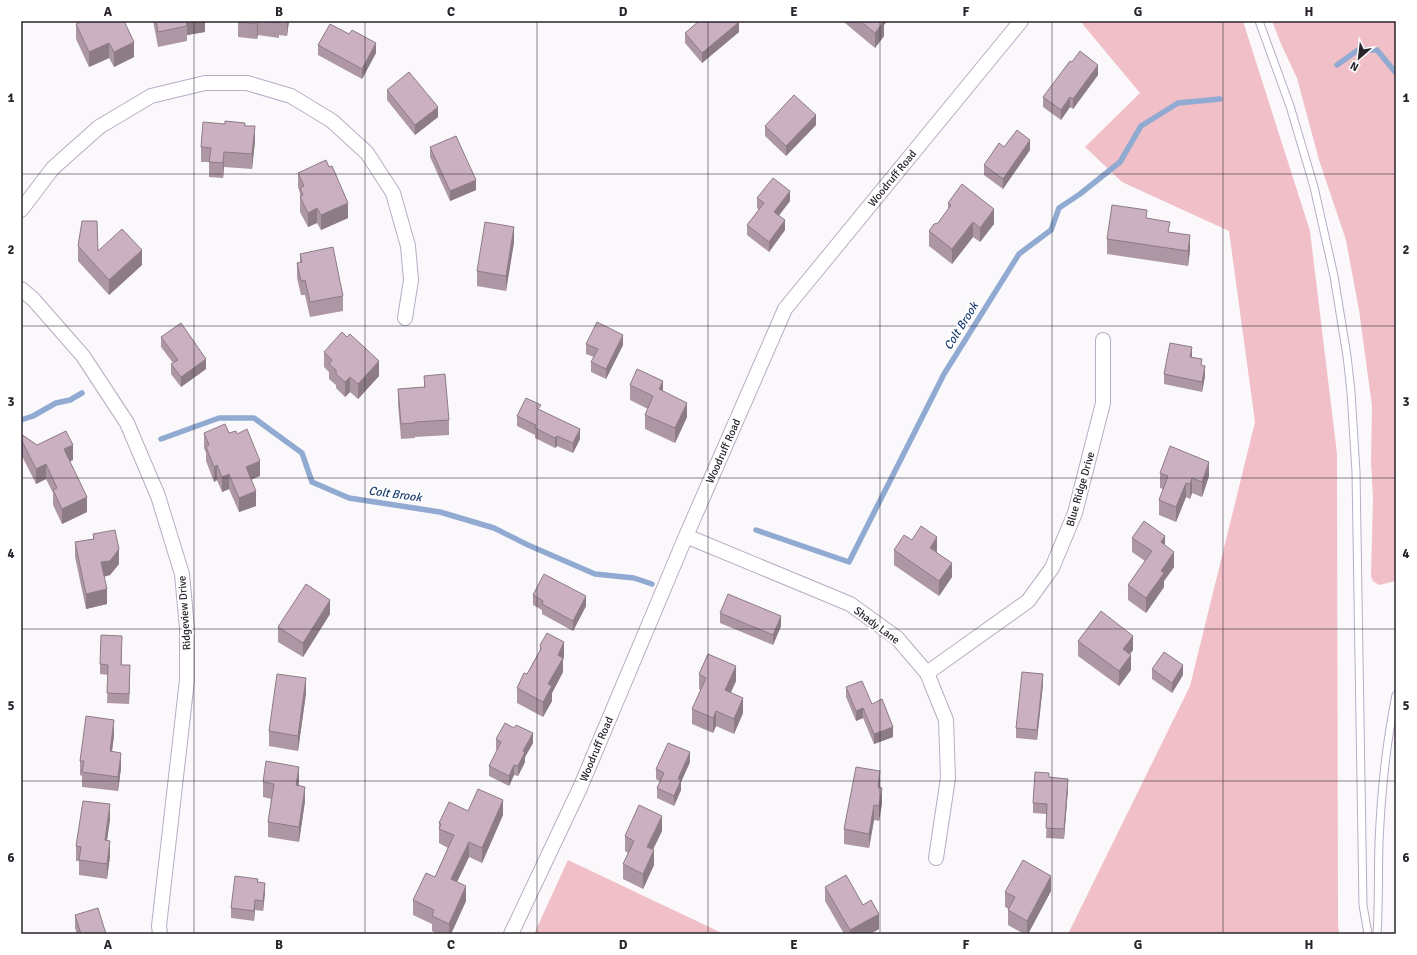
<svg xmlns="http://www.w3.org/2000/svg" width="1417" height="955" viewBox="0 0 1417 955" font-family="Signika,sans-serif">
  <rect width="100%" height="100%" fill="#fbf8fc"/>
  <!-- green -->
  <g fill="#f0bfc7">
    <path d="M1080 21H1243L1310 231 1337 454 1338 924 1339 934H1068L1190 686 1255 422 1229 231 1122 182 1085 147 1140 93Z"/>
    <path d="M1272 21H1396V581L1379 585 1373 581 1371 576 1373 498 1371 462 1372 406 1359 310 1346 240 1319 160 1297 78 1281 44Z"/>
    <path d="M568 860 724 934H534Z"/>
  </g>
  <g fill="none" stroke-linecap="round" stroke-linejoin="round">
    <!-- stream -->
    <g stroke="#91aad2" stroke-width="5.5">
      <path d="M1337 65 1358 50H1377L1396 73"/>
      <path d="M21 420 33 416 56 403 70 400 82 393"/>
      <path d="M161 439 219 418H254L302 453 312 482 349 498 440 512 494 528 528 545 595 574 634 578 652 584"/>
      <path d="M756 530 849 562 944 374 1019 254 1051 230 1059 208 1080 194 1120 162 1141 126 1178 103 1220 99"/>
    </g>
    <defs>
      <g id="service">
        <path d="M1259 21 1290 106 1314 187 1334 276 1347 356 1351 392 1356 472 1363 905 1368 934"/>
        <path d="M1377 934C1379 904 1378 873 1379 843 1381 793 1386 744 1396 695"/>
      </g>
      <g id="minor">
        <path d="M21 210 53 168 99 127 151 96 205 83H247L291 96 332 121 367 153 393 193 408 246 411 280 405 318"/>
        <path d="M21 289 33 299 83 356 127 423 158 496 182 574 187 628V680L159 926 160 934"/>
        <path d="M686 536 850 604 897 638 927 673 946 720 948 778 936 858"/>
        <path d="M927 673 1028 601 1052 568 1075 513 1103 403V340"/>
        <path d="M511 934 580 788 686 536 785 309 1021 21"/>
      </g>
    </defs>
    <!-- service casing -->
    <use href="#service" stroke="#baacc3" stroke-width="9"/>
    <!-- minor casing -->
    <use href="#minor" stroke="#baacc3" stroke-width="16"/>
    <!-- service -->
    <use href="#service" stroke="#fff" stroke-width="7"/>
    <!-- minor -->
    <use href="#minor" stroke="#fff" stroke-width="14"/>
  </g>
  <!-- wall -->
  <g fill="#ae97a5">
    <path d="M153 21H205V32L187 35V41L158 47Z"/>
    <path d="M238 21H289L287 36 279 35V38L258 35 257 39 238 37Z"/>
    <path d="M845 21H887L884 25V36L875 48 845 23Z"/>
    <path d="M76 24 134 57 114 67 109 58 89 67 76 39Z"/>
    <path d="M739 32 702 63 685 43V33Z"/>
    <path d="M318 45 376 53 362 79 318 55Z"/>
    <path d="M1072 62 1098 75 1073 109 1070 107 1061 120 1043 107V97Z"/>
    <path d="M387 90 438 117 415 135 387 100Z"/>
    <path d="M816 125 786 156 765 136V126Z"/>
    <path d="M245 126 255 141 252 169 224 167 223 178 209 177V162H201V147Z"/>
    <path d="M430 147 476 190 450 201 430 157Z"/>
    <path d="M1004 147 1030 150 1003 189 984 175V165Z"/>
    <path d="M298 173 348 218 321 230 317 223 308 227 300 212V193L298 187Z"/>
    <path d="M757 198 790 201 779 215 785 230 769 252 747 235V225L759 210 757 208Z"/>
    <path d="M948 203 994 224 980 242 973 237 952 264 929 246V231L938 223 948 210Z"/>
    <path d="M1147 219 1190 250 1188 266 1107 254V239Z"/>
    <path d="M514 242 506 291 477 286V271Z"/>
    <path d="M78 246 142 265 109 295 78 261Z"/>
    <path d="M300 254 343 296V311L310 317 305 295H301L297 278V263L300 262Z"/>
    <path d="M161 337 206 369 181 387 171 374V364L173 363 161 347Z"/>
    <path d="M586 344 623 345 606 379 591 372V362L594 357 586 354Z"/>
    <path d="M324 352 379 376 358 399 350 392 345 397 336 388V385L329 379V372L324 367Z"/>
    <path d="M1192 357 1202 366 1205 376 1202 392 1164 384V374Z"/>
    <path d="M424 376 449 420V435L415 437V438L401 439 398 404V389L424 387Z"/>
    <path d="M630 385 663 391 687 417 675 443 645 429V415L648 409 630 400Z"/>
    <path d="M541 410 580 439 573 453 557 446 555 448 535 438V435L517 426V416Z"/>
    <path d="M204 433H229L260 476 251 479 256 506 239 512 229 489 222 492 217 480 214 482 206 461V453L204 448Z"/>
    <path d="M21 434 37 445 73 460 70 461 87 512 62 524 53 505V493L46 479 36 484 21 454Z"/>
    <path d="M1160 473 1209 476 1202 497 1192 493 1190 499 1186 497 1176 522 1159 515V500L1163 489 1160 488Z"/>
    <path d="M93 534 119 564 110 575 104 577 107 604 86 609 75 557V542L93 539Z"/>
    <path d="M1132 538 1165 545 1174 567 1164 581V587L1146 613 1128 600V585L1145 561 1132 552Z"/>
    <path d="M912 540 937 552 952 577 939 596 894 565V550Z"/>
    <path d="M533 595 586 606 573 631 542 614V610L533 605Z"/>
    <path d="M720 613 781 626 773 645 720 623Z"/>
    <path d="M330 614 303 657 278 642V627Z"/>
    <path d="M1078 641 1133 650 1130 654 1131 670 1119 686 1078 656Z"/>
    <path d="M540 645 564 657 563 660V672L552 693V701L543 717 517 703V688L527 674 540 650Z"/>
    <path d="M122 646V665L130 675 129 704 107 703 108 675 100 674V664Z"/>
    <path d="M1152 669 1183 675 1172 693 1152 679Z"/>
    <path d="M699 674 736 681 731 692 743 713 734 734 716 726 713 733 692 724V709L701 690 699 689Z"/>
    <path d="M1043 684 1037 740 1016 738V728Z"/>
    <path d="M846 687 872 704 893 737 874 744 863 718 856 721 846 697Z"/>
    <path d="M306 693 298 751 269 746V731Z"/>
    <path d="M114 735 112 752 121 768 118 791 82 787V776L80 775V761Z"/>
    <path d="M496 739 533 743 525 757V762L518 776 514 775 509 786 489 776V766L497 750 496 749Z"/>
    <path d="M690 762 681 782V790L674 806 657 798V788L660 781 656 779V769Z"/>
    <path d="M299 781V786L305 801 299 842 268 837V822L271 799 263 797V782Z"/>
    <path d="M880 786 882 803 879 821 874 820 869 848 844 844V829Z"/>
    <path d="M1068 789 1064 839 1046 838 1047 814 1033 813V803Z"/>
    <path d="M468 811 503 815 482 863 469 857 457 882 466 901 451 934H438L432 931V924L413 915V900L435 877 448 848 439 843V823Z"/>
    <path d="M110 819 107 840 110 856 107 879 79 875V861H76V846Z"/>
    <path d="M662 831 653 849 654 865 643 889 623 879V864L628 853 625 851V836Z"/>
    <path d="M258 882 265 893 263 911 255 910 254 921 231 918V908Z"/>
    <path d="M825 887 863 905 879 929 870 934H844L825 901Z"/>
    <path d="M1051 891 1028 934H1024L1008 925V910L1009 909 1005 907V892Z"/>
    <path d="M75 915 106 934H77L75 928Z"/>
  </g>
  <!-- shaded-wall -->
  <g fill="#8d7b86">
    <path d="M186 21H205V32L187 35V26Z"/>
    <path d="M258 21V35L257 39V24Z"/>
    <path d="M287 21H289L287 36Z"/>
    <path d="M879 21H887L884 25V36L875 48V33Z"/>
    <path d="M739 22V32L702 63V53Z"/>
    <path d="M134 42V57L114 67V52Z"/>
    <path d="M109 43V58L89 67V52Z"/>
    <path d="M376 43V53L362 79V69Z"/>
    <path d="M22 62V72L21 74V64Z"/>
    <path d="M1098 65V75L1073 109V99Z"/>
    <path d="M1070 97V107L1061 120V110Z"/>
    <path d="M438 107V117L415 135V125Z"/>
    <path d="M816 115V125L786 156V146Z"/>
    <path d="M255 126V141L252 169V154Z"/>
    <path d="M1030 140V150L1003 189V179Z"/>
    <path d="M224 152V167L223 178V163Z"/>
    <path d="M476 180V190L450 201V191Z"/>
    <path d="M790 191V201L774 222V212Z"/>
    <path d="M348 203V218L321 230V215Z"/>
    <path d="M317 208V223L308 227V213Z"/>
    <path d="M994 209V224L980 242V228Z"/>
    <path d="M785 220V230L769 252V242Z"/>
    <path d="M973 222V237L952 264V249Z"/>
    <path d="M514 227V242L506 291V276Z"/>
    <path d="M1190 235V250L1188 266V251Z"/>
    <path d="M142 250V265L109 295V280Z"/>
    <path d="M623 335V345L606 379V369Z"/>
    <path d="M1192 347V357L1190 367V357Z"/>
    <path d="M206 359V369L181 387V377Z"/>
    <path d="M379 361V376L358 399V384Z"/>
    <path d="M22 363V373L21 374V364Z"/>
    <path d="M1205 366V376L1202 392V382Z"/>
    <path d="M350 377V392L345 397V382Z"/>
    <path d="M663 381V396L659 389Z"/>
    <path d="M687 403V417L675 443V428Z"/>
    <path d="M580 429V439L573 453V443Z"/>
    <path d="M557 436V446L555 448V438Z"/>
    <path d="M73 445V460L64 464V449Z"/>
    <path d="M260 461V476L246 482V467Z"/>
    <path d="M1209 462V476L1202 497V482Z"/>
    <path d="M46 464V479L36 484V469Z"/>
    <path d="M217 465V480L214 482V467Z"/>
    <path d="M229 474V489L222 492V477Z"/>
    <path d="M1192 478V493L1190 499V484Z"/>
    <path d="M1186 483V497L1176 522V507Z"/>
    <path d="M256 491V506L239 512V498Z"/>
    <path d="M87 497V512L62 524V509Z"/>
    <path d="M1165 536V551L1161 542Z"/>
    <path d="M937 537V552L930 548Z"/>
    <path d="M119 549V564L110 575 101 577V562Z"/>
    <path d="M1174 552V567L1164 581V587L1146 613V598L1161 571Z"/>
    <path d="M952 563V577L939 596V581Z"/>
    <path d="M107 589V604L86 609V594Z"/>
    <path d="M586 596V606L573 631V621Z"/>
    <path d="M330 600V614L303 657V643Z"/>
    <path d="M781 616V626L773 645V635Z"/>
    <path d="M1133 636V650L1123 664V649Z"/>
    <path d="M564 642V657L563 660V672L552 693V701L543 717V702L548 684 558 655Z"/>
    <path d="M1131 655V670L1119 686V671Z"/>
    <path d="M130 665V675L129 704V694Z"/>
    <path d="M1183 665V675L1172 693V683Z"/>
    <path d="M736 666V681L725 705V690Z"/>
    <path d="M1043 674V684L1037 740V730Z"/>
    <path d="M306 678V693L298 751V736Z"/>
    <path d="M743 698V713L734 734V719Z"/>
    <path d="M863 708V718L856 721V711Z"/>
    <path d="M716 711V726L713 733V718Z"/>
    <path d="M114 720V735L110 766V751Z"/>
    <path d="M893 727V737L874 744V734Z"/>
    <path d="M533 733V743L525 757V762L518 776V766L523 751Z"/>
    <path d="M690 752V762L681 782V790L674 806V796L678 779Z"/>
    <path d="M121 753V768L118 791V777Z"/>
    <path d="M514 765V775L509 786V776Z"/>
    <path d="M299 767V781L296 800V785Z"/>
    <path d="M880 771V786L878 802V787Z"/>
    <path d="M1068 779V789L1064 839V829Z"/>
    <path d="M305 787V801L299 842V827Z"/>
    <path d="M882 788V803L879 821V806Z"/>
    <path d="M503 800V815L482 863V848Z"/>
    <path d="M110 804V819L105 855V840Z"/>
    <path d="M874 805V820L869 848V834Z"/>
    <path d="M662 816V831L647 862V847Z"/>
    <path d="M110 841V856L107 879V864Z"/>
    <path d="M469 842V857L451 894V879Z"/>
    <path d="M654 850V865L643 889V874Z"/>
    <path d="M1051 876V891L1028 934H1027V921Z"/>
    <path d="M265 883V893L263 911V901Z"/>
    <path d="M466 886V901L451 934H449V924Z"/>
    <path d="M255 900V910L254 921V911Z"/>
    <path d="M879 914V929L870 934H850V930Z"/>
  </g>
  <!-- building -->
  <g fill="#cab0c0" stroke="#8d7b86">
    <path d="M83 21H124L134 42 114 52 109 43 89 52 76 24Z"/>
    <path d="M156 21H186L187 26 158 32Z"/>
    <path d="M238 21H258L257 24 238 22Z"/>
    <path d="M262 21H279V23Z"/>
    <path d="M699 21H738L739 22 702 53 685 33Z"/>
    <path d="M860 21H884L875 33Z"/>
    <path d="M330 24 349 34 352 30 376 43 362 69 318 45Z"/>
    <path d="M1080 51 1098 65 1073 99 1070 97 1061 110 1043 97 1070 61 1072 62Z"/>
    <path d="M409 72 438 107 415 125 387 90Z"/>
    <path d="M794 95 816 115 786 146 765 126Z"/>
    <path d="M225 121 245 123V126H255L252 154 224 152 223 163 209 162 211 148 201 147 203 122 225 124Z"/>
    <path d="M1017 130 1030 140 1003 179 984 165 999 143 1004 147Z"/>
    <path d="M456 136 476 180 450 191 430 147Z"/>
    <path d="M326 160 329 167 332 166 348 203 321 215 317 208 308 213 300 197 303 195 300 188 304 186 298 173Z"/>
    <path d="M773 178 790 191 774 212 785 220 769 242 747 225 764 203 757 198Z"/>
    <path d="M962 184 994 209 980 228 973 222 952 249 929 231 934 224 938 223 951 205 948 203Z"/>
    <path d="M1112 205 1147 210 1146 218 1170 222 1168 232 1190 235 1188 251 1107 239Z"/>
    <path d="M82 221H97L98 251 122 229 142 250 109 280 78 246Z"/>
    <path d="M485 222 514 227 506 276 477 271Z"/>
    <path d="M333 247 343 296 310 302 305 280 301 281 297 263 302 262 300 254Z"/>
    <path d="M597 322 623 335 606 369 591 362 598 349 586 344Z"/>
    <path d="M181 323 206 359 181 377 171 364 178 360 161 337Z"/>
    <path d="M342 332 347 337 350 334 379 361 358 384 350 377 345 382 336 374V370L329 364 332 360 324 352Z"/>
    <path d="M1170 343 1192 347 1190 357 1202 359 1201 365 1205 366 1202 382 1164 374Z"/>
    <path d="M637 369 663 381 659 389 687 403 675 428 645 415 653 396 630 385Z"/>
    <path d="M445 374 449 420 415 422V423L401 424 398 389 425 387 424 376Z"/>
    <path d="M526 398 541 405 538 409 580 429 573 443 557 436 555 438 535 428 536 425 517 416Z"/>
    <path d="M225 424 229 433 236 431 237 434 247 429 260 461 246 467 256 491 239 498 229 474 222 477 217 465 214 467 206 447 209 445 204 433Z"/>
    <path d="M66 431 73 445 64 449 87 497 62 509 53 490 57 488 46 464 36 469 21 439V434L37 445Z"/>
    <path d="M1170 446 1209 462 1202 482 1192 478 1190 484 1186 483 1176 507 1159 500 1168 476 1160 473Z"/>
    <path d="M1144 521 1165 536 1161 542 1174 552 1161 571 1164 573 1146 598 1128 585 1152 551 1132 538Z"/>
    <path d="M921 526 937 537 930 548 952 563 939 581 894 550 904 535 912 540Z"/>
    <path d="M115 530 119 549 110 561 101 562 107 589 86 594 75 542 94 539 93 534Z"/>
    <path d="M544 574 586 596 573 621 542 604 543 601 533 595Z"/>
    <path d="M306 584 330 600 303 643 278 627Z"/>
    <path d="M728 594 781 616 773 635 720 613Z"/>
    <path d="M1101 611 1133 636 1123 649 1131 655 1119 671 1078 641Z"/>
    <path d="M547 633 564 642 558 655 563 658 548 684 552 686 543 702 517 688 524 673 527 674 541 649 540 645Z"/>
    <path d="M101 635 122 636 121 665H130L129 694 107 693 108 665 100 664Z"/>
    <path d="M1164 652 1183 665 1172 683 1152 669Z"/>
    <path d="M708 654 736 666 725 690 743 698 734 719 716 711 713 718 692 709 706 678 699 674Z"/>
    <path d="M1022 672 1043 674 1037 730 1016 728Z"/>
    <path d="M277 674 306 678 298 736 269 731Z"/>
    <path d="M862 681 872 704 882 699 893 727 874 734 863 708 856 711 846 687Z"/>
    <path d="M86 716 114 720 110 751 121 753 118 777 82 772 84 761H80Z"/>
    <path d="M505 723 514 728 516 725 533 733 523 751 525 752 518 766 514 765 509 776 489 766 501 742 496 739Z"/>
    <path d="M668 743 690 752 678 779 681 780 674 796 657 788 664 773 656 769Z"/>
    <path d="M266 761 299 767 296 785 305 787 299 827 268 822 274 784 263 782Z"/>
    <path d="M856 767 880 771 878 787 882 788 879 806 874 805 869 834 844 829Z"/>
    <path d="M1035 772 1049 773V777L1068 779 1064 829 1046 828 1047 804 1033 803Z"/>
    <path d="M478 789 503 800 482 848 469 842 451 879 466 886 449 924 432 916 434 910 413 900 426 873 435 877 454 835 439 829 441 824 439 823 449 802 468 811Z"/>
    <path d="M83 801 110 804 105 840 110 841 107 864 79 860 81 847 76 846Z"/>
    <path d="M639 805 662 816 647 847 654 850 643 874 623 864 634 841 625 836Z"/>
    <path d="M1023 860 1051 876 1027 921 1008 910 1015 897 1005 892Z"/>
    <path d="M846 875 863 905 871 900 879 914 850 930 825 887Z"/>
    <path d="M235 876 258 879 257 882 265 883 263 901 255 900 254 911 231 908Z"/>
    <path d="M98 908 106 934H81L75 915Z"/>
  </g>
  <!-- grid -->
  <path fill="none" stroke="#2a242d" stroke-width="1" stroke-opacity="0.55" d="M194 21V934M365 21V934M537 21V934M708 21V934M880 21V934M1052 21V934M1223 21V934M21 174H1396M21 326H1396M21 478H1396M21 629H1396M21 781H1396"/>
  <g text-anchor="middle" stroke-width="4" stroke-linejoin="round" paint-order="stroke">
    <!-- street labels -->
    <g font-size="11" fill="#2a242d" stroke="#fff">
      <text transform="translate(892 178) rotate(-51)" y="4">Woodruff Road</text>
      <text transform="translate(723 451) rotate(-66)" y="4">Woodruff Road</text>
      <text transform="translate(1080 489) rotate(-74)" y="4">Blue Ridge Drive</text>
      <text transform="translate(184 613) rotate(-94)" y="4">Ridgeview Drive</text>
      <text transform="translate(877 625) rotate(37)" y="4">Shady Lane</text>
      <text transform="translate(596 749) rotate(-67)" y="4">Woodruff Road</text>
    </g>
    <!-- water labels -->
    <g font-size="12" font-style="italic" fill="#1e3e70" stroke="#fff">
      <text transform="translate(961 326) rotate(-58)" y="4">Colt Brook</text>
      <text transform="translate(395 494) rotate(8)" y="4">Colt Brook</text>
    </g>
  </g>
  <!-- border -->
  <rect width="1417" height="955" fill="none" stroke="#ffffff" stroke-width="44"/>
  <!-- north arrow -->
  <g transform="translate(1359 58) rotate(208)" stroke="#ffffff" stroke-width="3" paint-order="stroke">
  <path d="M0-3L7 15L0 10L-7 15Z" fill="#2a242d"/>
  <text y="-6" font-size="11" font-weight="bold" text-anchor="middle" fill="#2a242d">N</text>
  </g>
  <rect x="22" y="22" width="1373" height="911" fill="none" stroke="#2a242d" stroke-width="1.5"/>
  <g font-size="13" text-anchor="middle" font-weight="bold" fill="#2a242d">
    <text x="108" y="16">A</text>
    <text x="279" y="16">B</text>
    <text x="451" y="16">C</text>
    <text x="623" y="16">D</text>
    <text x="794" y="16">E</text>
    <text x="966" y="16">F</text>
    <text x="1138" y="16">G</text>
    <text x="1309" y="16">H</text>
    <text x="11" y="102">1</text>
    <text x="1406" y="102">1</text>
    <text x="11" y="254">2</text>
    <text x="1406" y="254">2</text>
    <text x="11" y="406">3</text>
    <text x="1406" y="406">3</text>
    <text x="11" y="558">4</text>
    <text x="1406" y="558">4</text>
    <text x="11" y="710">5</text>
    <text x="1406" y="710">5</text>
    <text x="11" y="862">6</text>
    <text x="1406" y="862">6</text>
    <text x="108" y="949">A</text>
    <text x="279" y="949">B</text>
    <text x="451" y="949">C</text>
    <text x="623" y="949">D</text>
    <text x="794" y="949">E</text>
    <text x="966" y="949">F</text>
    <text x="1138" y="949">G</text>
    <text x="1309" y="949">H</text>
  </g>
</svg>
